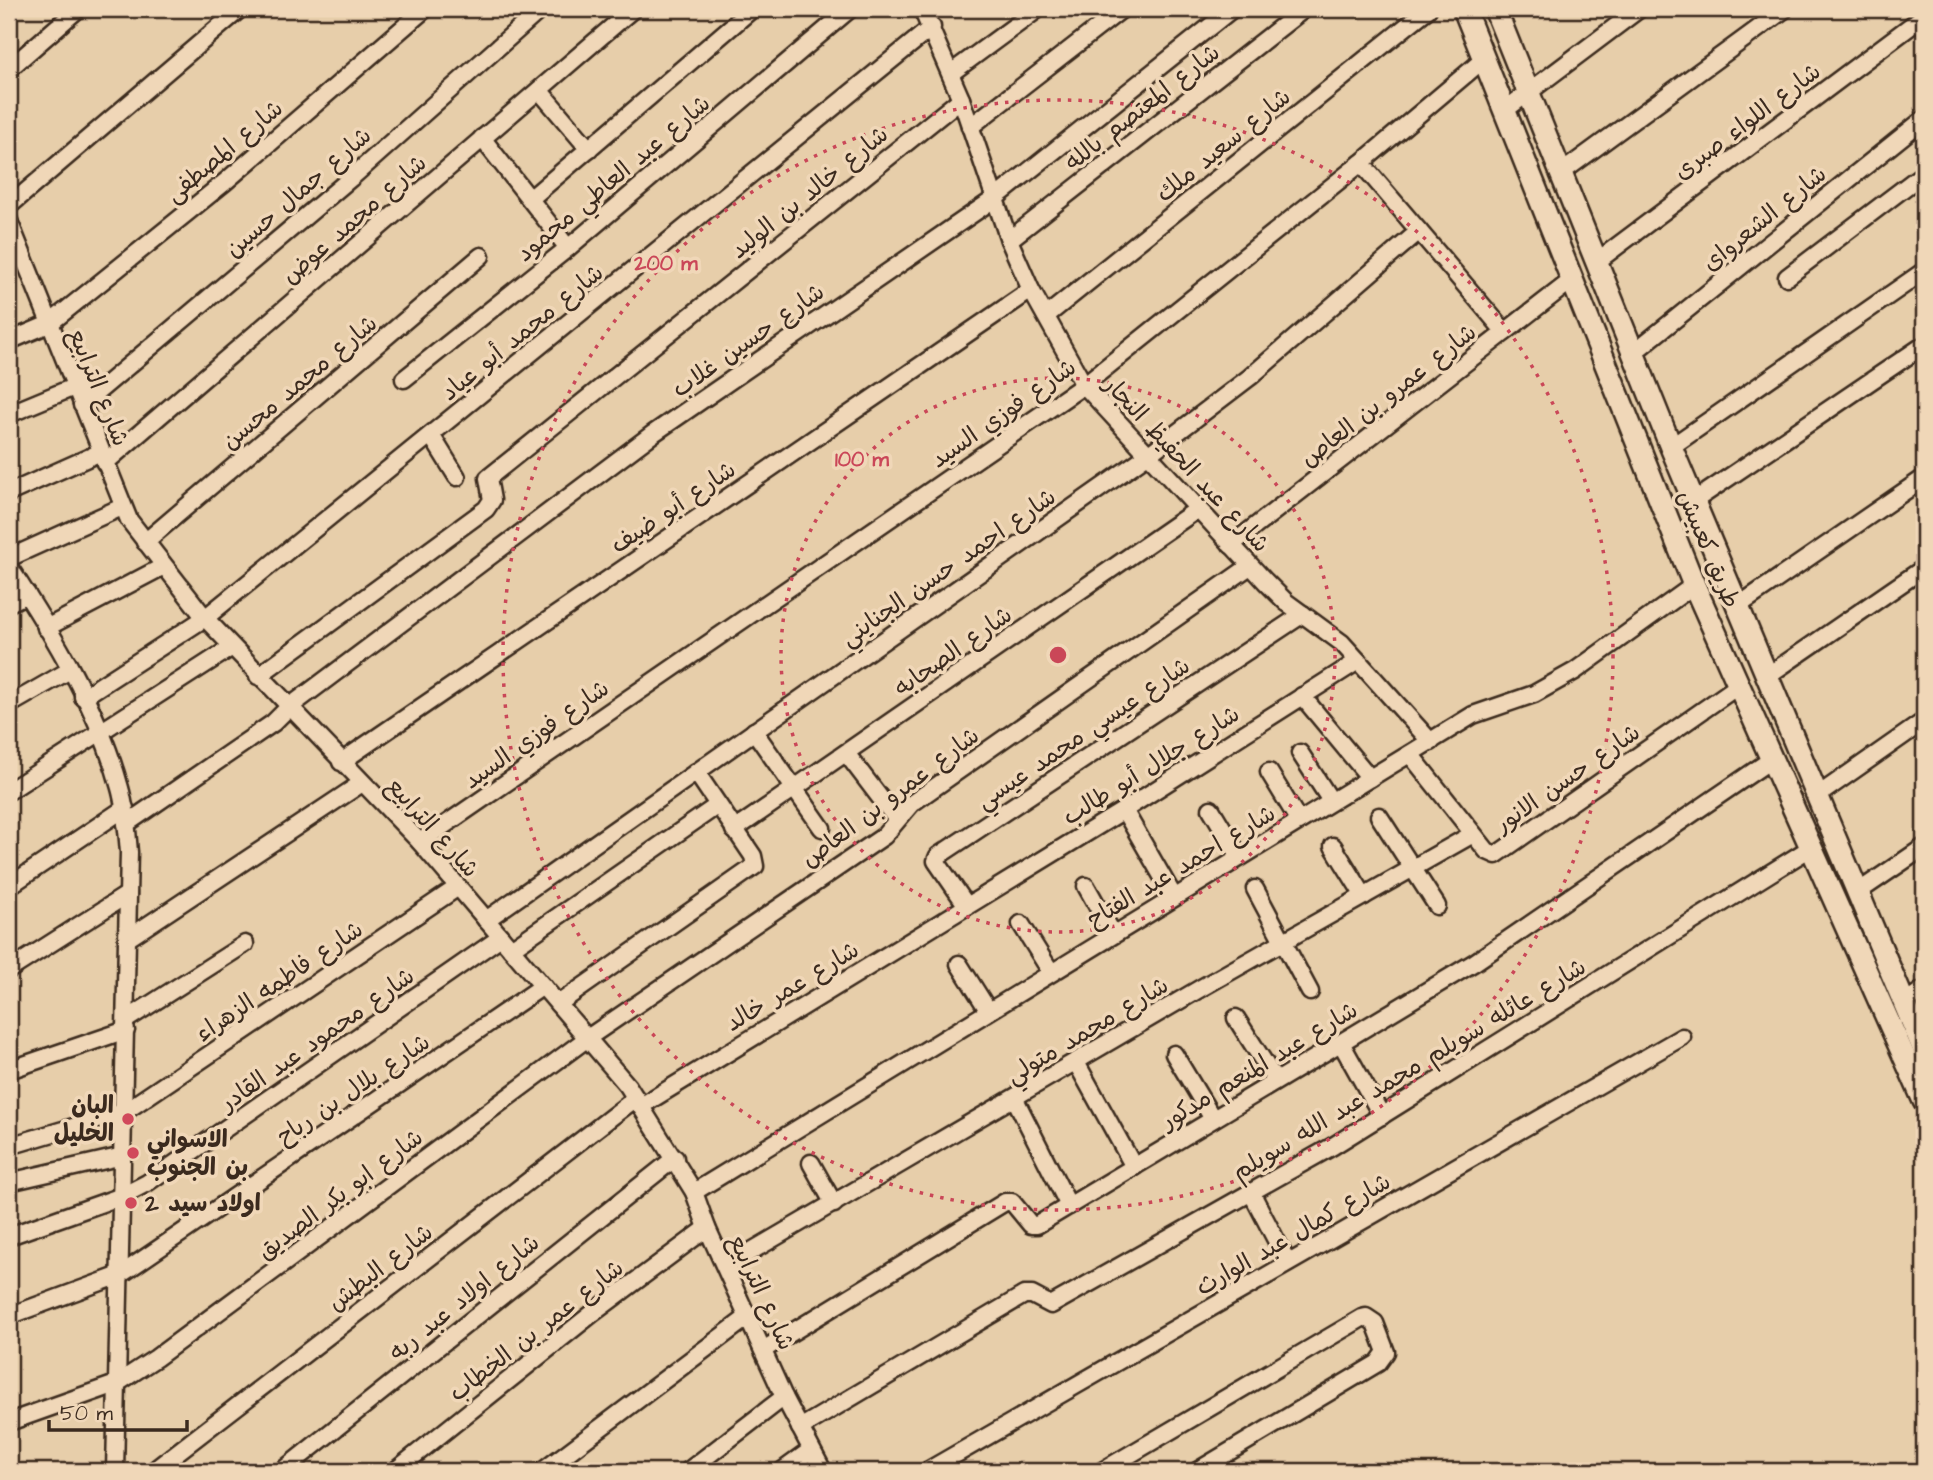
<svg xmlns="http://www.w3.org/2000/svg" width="1933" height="1480" viewBox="0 0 1933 1480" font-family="'Architects Daughter','Playpen Sans Arabic',sans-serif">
  <rect width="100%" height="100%" fill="#e7ceaa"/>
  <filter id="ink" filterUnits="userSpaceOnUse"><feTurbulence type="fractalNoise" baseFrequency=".0143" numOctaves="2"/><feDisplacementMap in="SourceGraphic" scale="14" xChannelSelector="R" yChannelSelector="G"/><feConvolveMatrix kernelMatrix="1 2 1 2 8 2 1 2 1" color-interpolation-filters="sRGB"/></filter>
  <g filter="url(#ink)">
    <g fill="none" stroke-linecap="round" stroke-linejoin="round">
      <defs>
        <g id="street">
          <path d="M922 9 961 99 1009 240 1031 290 1084 385 1265 581 1286 602 1342 643 1431 742"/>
          <path d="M9 69 78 9"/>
          <path d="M951 73 1038 9"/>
          <path d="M539 90 589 149"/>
          <path d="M1505 110 1639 9"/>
          <path d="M970 127 1122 9"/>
          <path d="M482 138 568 248"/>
          <path d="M1361 163 1505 332"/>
          <path d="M1561 173 1785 9"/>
          <path d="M530 199 752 9"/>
          <path d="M9 206 240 9"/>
          <path d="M9 221 129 520 205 618 420 842 628 1086 694 1192 707 1228 784 1397 823 1471"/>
          <path d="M1009 240 1304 9"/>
          <path d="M1596 262 1924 16"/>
          <path d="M1787 277 1924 173"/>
          <path d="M1046 316 1428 9"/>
          <path d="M9 341 49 324 225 182 425 9"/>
          <path d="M1633 353 1924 119"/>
          <path d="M404 379 568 248 850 9"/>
          <path d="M82 405 351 178 541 9"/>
          <path d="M9 414 74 387"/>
          <path d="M431 435 457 477"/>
          <path d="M1671 447 1924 271"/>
          <path d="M105 463 633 9"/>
          <path d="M9 493 101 452"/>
          <path d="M1694 501 1924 345"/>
          <path d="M145 542 481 256"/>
          <path d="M1231 545 1572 280"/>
          <path d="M9 558 122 507"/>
          <path d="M9 567C53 634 99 710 120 788 126 809 127 831 129 852L115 1471"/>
          <path d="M9 603 27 594"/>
          <path d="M1738 606 1924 478"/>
          <path d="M46 628 164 566"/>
          <path d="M258 676 486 509 492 500 488 478 961 99"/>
          <path d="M1767 676 1924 568"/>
          <path d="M1302 696 1370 778"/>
          <path d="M83 697 205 618 932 27"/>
          <path d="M9 705 70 670"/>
          <path d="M754 731 822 828"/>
          <path d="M846 753 897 820"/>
          <path d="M1300 753 1331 801"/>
          <path d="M1410 754 1487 851 1496 855 1739 685"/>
          <path d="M341 762 1031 290"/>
          <path d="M1269 772 1299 821"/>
          <path d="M9 791 232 647"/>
          <path d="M1817 796 1924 721"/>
          <path d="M1211 809 1240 857"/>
          <path d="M1124 810 1174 897"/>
          <path d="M1379 816 1437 906"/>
          <path d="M126 824 273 723 288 708 654 433 994 199 1232 9"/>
          <path d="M734 830 1198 509"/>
          <path d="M420 842 1084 385 1361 163 1484 59"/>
          <path d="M1333 846 1364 896"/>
          <path d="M9 886 125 808"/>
          <path d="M1086 886 1113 934"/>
          <path d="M1255 889 1310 992"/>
          <path d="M1858 892 1924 847"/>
          <path d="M967 906 936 861 938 856 1303 614"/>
          <path d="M486 920 1149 454 1250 377 1419 231"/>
          <path d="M1021 924 1051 972"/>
          <path d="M127 939 362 783"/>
          <path d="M511 949 718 805"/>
          <path d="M959 964 988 1010"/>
          <path d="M9 970 128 894"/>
          <path d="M1904 1003 1924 989"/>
          <path d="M558 1004 755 866 753 856 696 772"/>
          <path d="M1236 1018 1276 1081"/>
          <path d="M126 1020 245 944"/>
          <path d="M1341 1043 1382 1116"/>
          <path d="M1174 1054 1213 1119"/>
          <path d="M1077 1064 1134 1167"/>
          <path d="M9 1070 126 1030"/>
          <path d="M1015 1099 1069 1206"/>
          <path d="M641 1106 1124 810 1358 661"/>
          <path d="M9 1146 124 1112 458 887"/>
          <path d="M811 1163 834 1204"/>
          <path d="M9 1182 123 1156"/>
          <path d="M694 1192 1473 715 1534 694 1575 671 1694 585"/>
          <path d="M1251 1192 1288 1263"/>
          <path d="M9 1236 122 1196 147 1183 501 937"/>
          <path d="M726 1266 1201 988 1473 834"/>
          <path d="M9 1316 120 1275 543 986"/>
          <path d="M763 1350 1005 1202H1012L1031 1225H1037L1475 962 1772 759"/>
          <path d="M9 1422 116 1384 156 1358 589 1037 884 836 911 804 1250 566"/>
          <path d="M800 1428 1024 1295H1032L1051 1305 1333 1146 1812 847"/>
          <path d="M153 1471 636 1098"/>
          <path d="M282 1471 675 1158"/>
          <path d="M395 1471 593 1313 707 1228"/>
          <path d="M543 1471 749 1316"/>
          <path d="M688 1471 784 1397"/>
          <path d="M782 1471 811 1450"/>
          <path d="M927 1471 1682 1037"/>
          <path d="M1102 1471 1362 1318 1366 1317 1375 1323 1386 1352 1378 1363 1197 1471"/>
        </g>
        <g id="secondary">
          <path d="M1464 9 1694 585 1924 1101"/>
          <path d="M1495 9 1671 447 1924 1050"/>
        </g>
      </defs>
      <!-- street casing -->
      <use href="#street" stroke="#3b2a1e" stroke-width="21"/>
      <!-- secondary casing -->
      <use href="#secondary" stroke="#3b2a1e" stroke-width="26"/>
      <!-- street -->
      <use href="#street" stroke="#f0d7b8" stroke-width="16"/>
      <!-- secondary -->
      <use href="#secondary" stroke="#f0d7b8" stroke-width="21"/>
    </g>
  </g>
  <!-- distance rings -->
  <g fill="none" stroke="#ca4758" stroke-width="3.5" stroke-dasharray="3.5 7">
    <circle cx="1058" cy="655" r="277"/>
    <circle cx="1058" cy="655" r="555"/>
  </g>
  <!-- markers -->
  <g fill="#d1495b" stroke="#f0d7b8" stroke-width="2.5">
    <circle cx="128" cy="1119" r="7"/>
    <circle cx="133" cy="1153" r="7"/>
    <circle cx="131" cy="1203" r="7"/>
  </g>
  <g text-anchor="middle" stroke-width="7" stroke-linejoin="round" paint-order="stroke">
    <!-- street labels -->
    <g font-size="24" fill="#3b2a1e" stroke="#f0d7b8">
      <text transform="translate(1142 107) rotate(-38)" y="8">شارع المعتصم بالله</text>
      <text transform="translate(1747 121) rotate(-37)" y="8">شارع اللواء صبرى</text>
      <text transform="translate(1223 145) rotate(-39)" y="8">شارع سعيد ملك</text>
      <text transform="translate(224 151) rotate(-40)" y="8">شارع المصطفى</text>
      <text transform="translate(613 178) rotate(-40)" y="8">شارع عبد العاطي محمود</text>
      <text transform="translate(298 192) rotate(-41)" y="8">شارع جمال حسين</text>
      <text transform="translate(809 192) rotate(-39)" y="8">شارع خالد بن الوليد</text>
      <text transform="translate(1764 218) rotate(-39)" y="8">شارع الشعرواى</text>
      <text transform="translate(354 219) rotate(-41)" y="8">شارع محمد عوض</text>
      <text transform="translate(522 332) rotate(-39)" y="8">شارع محمد أبو عياد</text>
      <text transform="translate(748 340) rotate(-35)" y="8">شارع حسين غلاب</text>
      <text transform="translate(299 382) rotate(-40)" y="8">شارع محمد محسن</text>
      <text transform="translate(99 387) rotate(68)" y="8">شارع الترابيع</text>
      <text transform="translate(1388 395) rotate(-38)" y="8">شارع عمرو بن العاص</text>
      <text transform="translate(1003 413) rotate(-35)" y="8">شارع فوزي السيد</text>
      <text transform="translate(1187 464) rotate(47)" y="8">شارع عبد الحفيظ النجار</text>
      <text transform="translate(673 507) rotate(-34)" y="8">شارع أبو ضيف</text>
      <text transform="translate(1709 549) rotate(67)" y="8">طريق كعبيش</text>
      <text transform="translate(948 567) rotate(-35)" y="8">شارع احمد حسن الجنايني</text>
      <text transform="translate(953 651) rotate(-35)" y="8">شارع الصحابه</text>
      <text transform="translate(1083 733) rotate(-34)" y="8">شارع عيسي محمد عيسي</text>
      <text transform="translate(536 734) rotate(-35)" y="8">شارع فوزي السيد</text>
      <text transform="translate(1151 765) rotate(-32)" y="8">شارع جلال أبو طالب</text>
      <text transform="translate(1567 778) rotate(-35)" y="8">شارع حسن الانور</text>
      <text transform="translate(890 797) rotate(-37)" y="8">شارع عمرو بن العاص</text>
      <text transform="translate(433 827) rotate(48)" y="8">شارع الترابيع</text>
      <text transform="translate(1181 866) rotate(-31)" y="8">شارع احمد عبد الفتاح</text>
      <text transform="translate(279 981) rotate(-34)" y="8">شارع فاطمه الزهراء</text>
      <text transform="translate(792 986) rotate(-31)" y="8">شارع عمر خالد</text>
      <text transform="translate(1087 1030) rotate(-31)" y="8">شارع محمد متولي</text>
      <text transform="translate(317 1039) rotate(-35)" y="8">شارع محمود عبد القادر</text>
      <text transform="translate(1259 1065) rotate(-31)" y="8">شارع عبد المنعم مدكور</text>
      <text transform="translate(1409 1069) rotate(-31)" y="8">شارع عائله سويلم محمد عبد الله سويلم</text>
      <text transform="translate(353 1089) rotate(-34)" y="8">شارع بلال بن رباح</text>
      <text transform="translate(340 1194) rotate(-37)" y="8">شارع ابو بكر الصديق</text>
      <text transform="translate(1293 1234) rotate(-30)" y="8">شارع كمال عبد الوارث</text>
      <text transform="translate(380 1267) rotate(-38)" y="8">شارع البطش</text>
      <text transform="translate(762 1292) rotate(65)" y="8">شارع الترابيع</text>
      <text transform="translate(464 1297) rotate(-39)" y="8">شارع اولاد عبد ربه</text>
      <text transform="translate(536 1330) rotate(-38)" y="8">شارع عمر بن الخطاب</text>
    </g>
    <!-- poi labels -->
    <g font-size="24" font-weight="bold" fill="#3b2a1e" stroke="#f0d7b8" text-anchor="start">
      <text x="114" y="1113" text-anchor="end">البان<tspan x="114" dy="28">الخليل</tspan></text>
      <text x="147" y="1147">الاسواني<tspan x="147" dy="28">بن الجنوب</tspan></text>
      <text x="145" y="1211">اولاد سيد 2</text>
    </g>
  </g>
  <circle cx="1058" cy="655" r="10" fill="#ca4758" stroke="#f0d7b8" stroke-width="3.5"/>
  <g font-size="21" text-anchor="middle" font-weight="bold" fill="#ca4758" stroke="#f0d7b8" stroke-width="7" stroke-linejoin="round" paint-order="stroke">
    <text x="666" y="270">200 m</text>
    <text x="862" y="466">100 m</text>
  </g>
  <!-- margin -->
  <rect width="1933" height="1480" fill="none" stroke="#f0d7b8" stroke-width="35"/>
  <rect x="18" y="18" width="1898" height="1445" fill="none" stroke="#3b2a1e" stroke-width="2.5" filter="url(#ink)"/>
  <!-- scale -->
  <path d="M49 1420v10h138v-10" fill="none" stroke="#3b2a1e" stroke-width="3.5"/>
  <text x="60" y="1420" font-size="21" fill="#3b2a1e" stroke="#f0d7b8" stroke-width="5" paint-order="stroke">50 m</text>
</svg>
